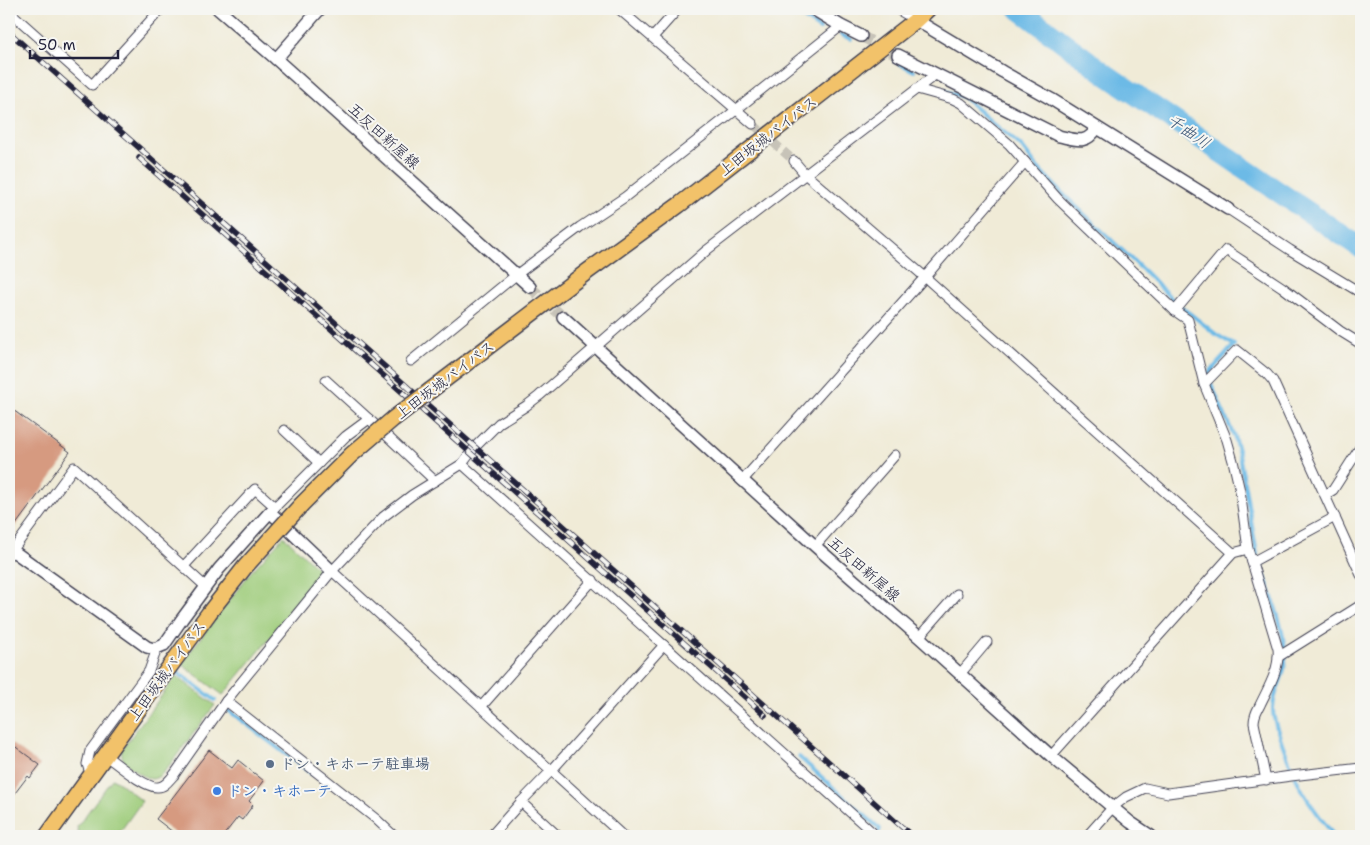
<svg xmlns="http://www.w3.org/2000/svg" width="1370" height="845" viewBox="0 0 1370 845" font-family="'Shantell Sans','Klee One',sans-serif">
  <rect width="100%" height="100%" fill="#f6f6f2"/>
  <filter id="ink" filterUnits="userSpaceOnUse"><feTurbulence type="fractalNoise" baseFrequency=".02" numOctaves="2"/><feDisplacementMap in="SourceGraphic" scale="10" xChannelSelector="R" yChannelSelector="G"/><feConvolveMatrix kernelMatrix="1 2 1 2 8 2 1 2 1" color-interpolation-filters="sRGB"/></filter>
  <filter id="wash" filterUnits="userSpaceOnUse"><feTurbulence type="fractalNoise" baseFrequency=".0096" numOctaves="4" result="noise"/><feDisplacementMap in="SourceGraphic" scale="20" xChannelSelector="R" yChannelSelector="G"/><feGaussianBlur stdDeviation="1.12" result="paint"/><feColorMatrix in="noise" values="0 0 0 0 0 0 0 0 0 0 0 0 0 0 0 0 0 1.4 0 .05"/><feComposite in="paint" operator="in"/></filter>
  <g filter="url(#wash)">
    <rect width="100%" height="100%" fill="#f0ebd7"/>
    <!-- green -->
    <g fill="#9ecc7a" stroke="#60775a">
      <path d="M284 536 317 568 320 573 319 579 223 695 181 664 251 572Z"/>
      <path d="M176 676 215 705 165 771C161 775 158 778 152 779 146 779 128 766 124 761 122 757 121 754 122 749Z"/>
      <path d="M112 779 116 780 142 801 117 836H79L77 827Z"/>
    </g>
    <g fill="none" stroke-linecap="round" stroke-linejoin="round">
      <!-- stream -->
      <g stroke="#6cbae6" stroke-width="4">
        <path d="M791 9 820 29"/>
        <path d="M841 35 851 39"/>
        <path d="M895 61 914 71"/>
        <path d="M930 86 963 97 994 124 1022 147 1037 167 1063 194 1145 272 1173 300 1217 335 1234 345 1209 373"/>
        <path d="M1209 379 1234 436 1239 454 1257 554"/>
        <path d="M1260 562C1269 591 1287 632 1285 662 1284 679 1272 694 1273 710 1273 721 1279 733 1282 743 1287 756 1292 770 1298 782 1307 802 1322 819 1334 836"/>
        <path d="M177 672 215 700"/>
        <path d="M228 710 312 774"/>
        <path d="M799 757 880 829 879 831"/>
      </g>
      <!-- river -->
      <path stroke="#6cbae6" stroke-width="21" d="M1019 9 1107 75 1361 248"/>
    </g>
    <g id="blocks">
      <!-- building -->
      <g fill="#d69a80">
        <path d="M9 407 70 452 9 534Z"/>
        <path d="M9 742 40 765 30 778 28 776 9 801Z"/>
        <path d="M209 750 232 768 238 760 264 781 249 801 253 805 242 820 238 817 223 836H178L156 819Z"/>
      </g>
    </g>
  </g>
  <g filter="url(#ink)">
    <use href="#blocks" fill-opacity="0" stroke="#414052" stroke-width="1"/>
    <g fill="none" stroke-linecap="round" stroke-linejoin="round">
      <!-- minor-tunnel -->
      <path stroke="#c7c3b8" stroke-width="9" stroke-dasharray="9 4.5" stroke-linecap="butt" d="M753 124 794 161"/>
      <!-- tertiary-tunnel -->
      <g stroke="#c7c3b8" stroke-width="11" stroke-dasharray="11 5.5" stroke-linecap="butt">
        <path d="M861 36 898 55"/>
        <path d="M530 287 563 317"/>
      </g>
      <defs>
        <g id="minor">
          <path d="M619 9 753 124"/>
          <path d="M897 9 916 20"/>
          <path d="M9 11 92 85 161 9"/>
          <path d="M653 37 678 9"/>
          <path d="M917 89 953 99 961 103 1009 144 1058 199 1175 311 1226 250 1282 287 1340 331 1361 344"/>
          <path d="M794 161 805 174 925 277 1233 553"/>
          <path d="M1228 209 1290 250 1361 293"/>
          <path d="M1175 311 1188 320 1204 384 1227 440 1233 461 1240 491 1248 549 1278 649C1280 669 1268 688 1260 705 1257 711 1254 715 1254 723L1266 780"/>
          <path d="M411 361 516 275 580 227 625 197 736 110 841 26"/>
          <path d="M326 380 369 419 435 481"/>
          <path d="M1204 384 1237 350 1267 374 1273 381 1361 575"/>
          <path d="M284 430 319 463"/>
          <path d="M462 464 872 832 869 836"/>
          <path d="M742 481 925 277 1025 162"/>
          <path d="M1325 495 1333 490 1361 446"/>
          <path d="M270 512 346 436 369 419"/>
          <path d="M815 546 895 455"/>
          <path d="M9 555 74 467 206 587"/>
          <path d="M1252 562 1335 517"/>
          <path d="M184 566 255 489 275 507"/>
          <path d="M332 571 623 836"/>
          <path d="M919 637 957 594"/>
          <path d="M1278 657 1361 605"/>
          <path d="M960 674 987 642"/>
          <path d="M226 701 376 819 394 836"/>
          <path d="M481 707 593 580"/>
          <path d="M106 756C116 763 146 789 158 787 165 787 169 780 174 775L226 701 332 571 383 517 412 495 462 464 475 447 499 423 526 406 539 396 707 250 935 75"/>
          <path d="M1051 756 1233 553 1248 549"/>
          <path d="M91 776 87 764 90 751 149 671 155 654 154 649"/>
          <path d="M521 802 558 836"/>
          <path d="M491 836 521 802 552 770 664 645"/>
          <path d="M1087 836 1113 807 1126 797 1145 788 1168 793 1291 776 1361 768"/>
        </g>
        <g id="tertiary">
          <path d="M218 9 276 59 530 287"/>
          <path d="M813 9 841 26 861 36"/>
          <path d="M916 20 1003 72 1051 99 1228 209"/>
          <path d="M898 55 1059 136C1077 140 1086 145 1097 128"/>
          <path d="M276 59 320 9"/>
          <path d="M563 317 815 546 919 637 1051 756 1130 822 1151 836"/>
          <path d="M9 548 147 647 154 649 164 645 182 619 219 569 270 512 332 571"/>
        </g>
        <g id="trunk">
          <path d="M431 390 588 271 679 205 916 20 928 9"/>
          <path d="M47 836 157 684"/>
        </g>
      </defs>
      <!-- minor casing -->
      <use href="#minor" stroke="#414052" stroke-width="11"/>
      <!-- tertiary casing -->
      <use href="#tertiary" stroke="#414052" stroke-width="14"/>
      <!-- trunk casing -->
      <use href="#trunk" stroke="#414052" stroke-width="18"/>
      <!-- minor -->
      <use href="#minor" stroke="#fff" stroke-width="9"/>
      <!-- tertiary -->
      <use href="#tertiary" stroke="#fff" stroke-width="11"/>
      <!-- trunk -->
      <use href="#trunk" stroke="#f2c26a" stroke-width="15"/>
      <defs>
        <g id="rail">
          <path d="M9 32 912 836"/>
          <path d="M139 158 765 715"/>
        </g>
      </defs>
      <!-- rail casing -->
      <use href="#rail" stroke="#22223b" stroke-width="5.5"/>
      <!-- rail -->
      <use href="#rail" stroke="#f6f6f2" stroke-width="4" stroke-dasharray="11" stroke-linecap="butt"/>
      <defs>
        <path id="trunk-bridge" d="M157 684 209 613 245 567 302 504 351 455 393 419 431 390"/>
      </defs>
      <!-- trunk-bridge casing -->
      <use href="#trunk-bridge" stroke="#414052" stroke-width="18" stroke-linecap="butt"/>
      <!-- trunk-bridge -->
      <use href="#trunk-bridge" stroke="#f2c26a" stroke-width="15"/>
    </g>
  </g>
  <!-- markers -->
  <circle fill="#5c6f8a" stroke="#f6f6f2" stroke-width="2" cx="270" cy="764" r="5"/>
  <circle fill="#3f7fe0" stroke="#f6f6f2" stroke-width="2" cx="217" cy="791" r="5"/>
  <g text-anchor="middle" stroke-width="4" stroke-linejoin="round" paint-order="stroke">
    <!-- street labels -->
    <g font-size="15" fill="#22223b" stroke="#f6f6f2">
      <text transform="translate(384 136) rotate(42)" y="5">五反田新屋線</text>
      <text transform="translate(768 136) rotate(-38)" y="5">上田坂城バイパス</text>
      <text transform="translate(445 380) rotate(-37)" y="5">上田坂城バイパス</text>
      <text transform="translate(864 569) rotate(41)" y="5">五反田新屋線</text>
      <text transform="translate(167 671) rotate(-54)" y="5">上田坂城バイパス</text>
    </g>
    <!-- service labels -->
    <g font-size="15" font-weight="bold" fill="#4e5e75" stroke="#f6f6f2" text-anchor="start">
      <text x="280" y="769">ドン・キホーテ駐車場</text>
    </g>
    <!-- shop labels -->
    <g font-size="15" font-weight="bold" fill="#366cbe" stroke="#f6f6f2" text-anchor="start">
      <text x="227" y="796">ドン・キホーテ</text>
    </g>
    <!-- water labels -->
    <g font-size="16" font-style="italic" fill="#3c5777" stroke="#f6f6f2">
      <text transform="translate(1189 131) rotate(34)" y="6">千曲川</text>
    </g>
  </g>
  <!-- margin -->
  <rect width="1370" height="845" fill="none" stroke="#f6f6f2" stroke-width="30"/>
  <!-- scale -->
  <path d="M30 50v8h88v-8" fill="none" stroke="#22223b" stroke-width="2.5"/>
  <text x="38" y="50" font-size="15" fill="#22223b" stroke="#f6f6f2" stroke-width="4" paint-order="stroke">50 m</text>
</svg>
